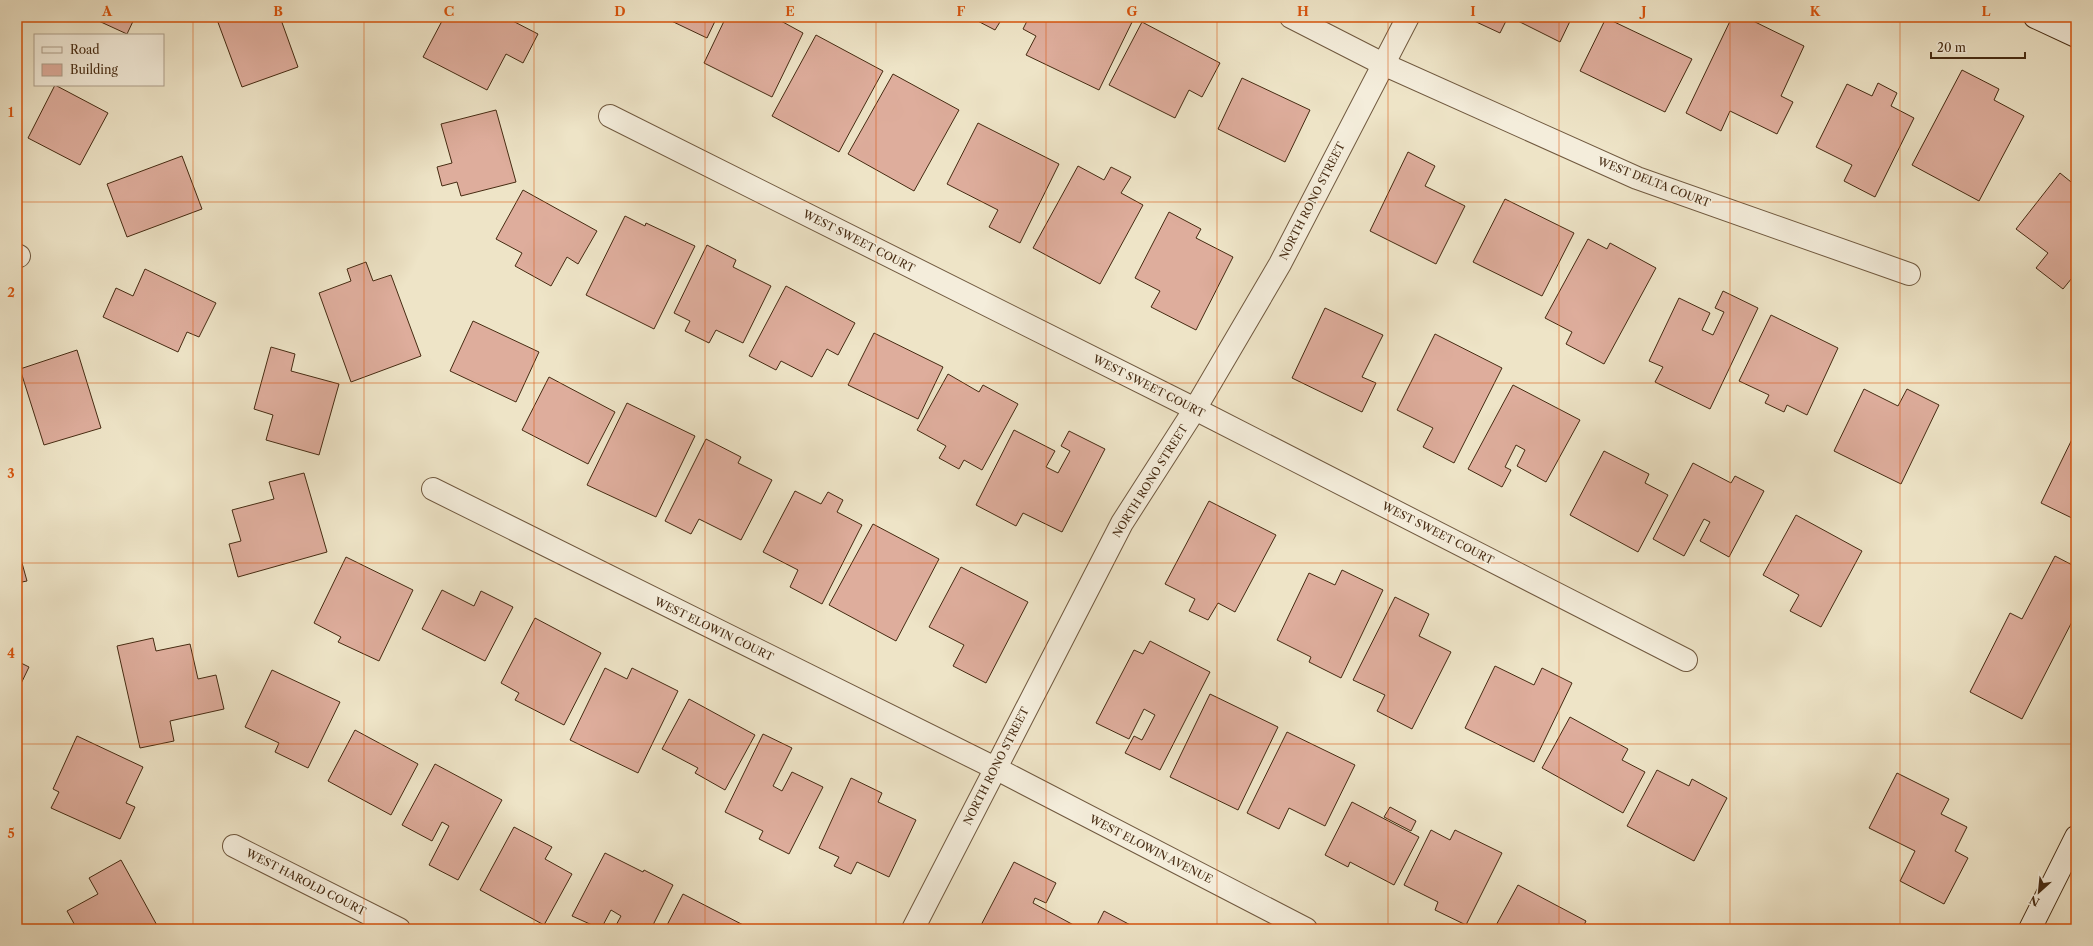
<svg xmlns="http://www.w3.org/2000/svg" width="2093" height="946" viewBox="0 0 2093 946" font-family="'Libre Caslon Text',serif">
  <rect width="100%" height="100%" fill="#eee4c7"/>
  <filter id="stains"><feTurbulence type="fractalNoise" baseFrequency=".005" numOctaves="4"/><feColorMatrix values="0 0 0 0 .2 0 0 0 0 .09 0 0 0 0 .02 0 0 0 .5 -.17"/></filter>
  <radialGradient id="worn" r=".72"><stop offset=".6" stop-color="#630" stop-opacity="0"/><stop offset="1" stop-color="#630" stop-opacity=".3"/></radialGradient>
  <!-- building -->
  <g fill="#dead9c" stroke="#462b12">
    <path d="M90 17H135L127 34Z"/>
    <path d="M216 17H280L298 67 242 87Z"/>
    <path d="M505 17 538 34 523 63 506 54 487 90 423 57 442 21 436 17Z"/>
    <path d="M663 17H717L707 38Z"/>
    <path d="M726 17H783L781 21 803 33 772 97 704 63Z"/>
    <path d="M970 17H1003L995 30Z"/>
    <path d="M1029 17H1133L1134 18 1099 90 1026 55 1036 36 1023 29Z"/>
    <path d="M1473 17H1508L1500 33 1472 20Z"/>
    <path d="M1520 17H1572L1560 42 1518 21Z"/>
    <path d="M1732 17H1745L1804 46 1781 96 1793 102 1777 134 1730 111 1721 131 1686 113Z"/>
    <path d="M1606 18 1692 59 1665 112 1580 71Z"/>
    <path d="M1142 22 1220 63 1202 97 1189 90 1175 118 1109 85Z"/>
    <path d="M816 35 883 71 839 152 772 116Z"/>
    <path d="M1962 70 1999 89 1994 100 2024 116 1979 201 1912 165Z"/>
    <path d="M893 74 959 110 914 191 848 154Z"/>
    <path d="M1242 78 1310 110 1285 162 1218 129Z"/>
    <path d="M1878 83 1897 93 1891 106 1914 118 1875 197 1844 181 1852 165 1816 147 1847 84 1872 96Z"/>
    <path d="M55 85 108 113 80 165 28 138Z"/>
    <path d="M496 110 516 182 461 196 457 182 442 186 437 167 452 163 441 124Z"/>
    <path d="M978 123 1059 164 1020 243 989 227 998 210 947 184Z"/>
    <path d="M1408 152 1435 166 1425 186 1465 206 1436 264 1370 231Z"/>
    <path d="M182 156 202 209 127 237 107 184Z"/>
    <path d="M1078 166 1104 180 1111 167 1131 177 1121 193 1143 205 1100 284 1033 248Z"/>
    <path d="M2060 173 2076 186V273L2063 289 2036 268 2048 253 2016 229Z"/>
    <path d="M523 190 597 231 578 264 567 257 551 286 515 266 522 253 496 239Z"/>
    <path d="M1505 199 1574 233 1542 296 1473 262Z"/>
    <path d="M1169 212 1201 229 1196 238 1233 257 1196 330 1151 307 1160 291 1135 278Z"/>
    <path d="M625 216 645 226 646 223 695 246 654 329 586 295Z"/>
    <path d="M1588 239 1607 249 1610 243 1656 268 1604 364 1566 344 1572 332 1545 318Z"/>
    <path d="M707 245 736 260 733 267 771 286 743 343 716 330 709 343 685 331 690 321 674 313Z"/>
    <path d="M366 262 373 281 391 275 421 356 351 382 319 293 351 281 347 269Z"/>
    <path d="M145 269 216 303 199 337 187 332 178 352 103 317 116 288 133 296Z"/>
    <path d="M786 286 855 323 838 355 827 349 812 377 781 361 776 370 749 356Z"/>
    <path d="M1723 291 1758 308 1710 409 1655 382 1663 367 1649 361 1679 298 1710 313 1702 330 1713 335 1724 312 1715 308Z"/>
    <path d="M1325 308 1383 335 1362 377 1376 383 1362 412 1292 378Z"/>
    <path d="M1771 315 1838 348 1807 415 1787 405 1784 412 1765 403 1769 395 1739 381Z"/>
    <path d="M473 321 539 352 516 402 450 371Z"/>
    <path d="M874 333 943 367 918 419 848 385Z"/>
    <path d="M1435 334 1502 368 1454 463 1423 447 1433 428 1397 410Z"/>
    <path d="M271 347 295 354 291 371 339 384 319 455 266 440 273 415 254 409Z"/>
    <path d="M77 350 101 428 44 445 20 369Z"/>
    <path d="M948 374 979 392 983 385 1018 404 982 470 964 460 959 469 939 458 946 446 917 430Z"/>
    <path d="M549 377 615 412 588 464 522 430Z"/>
    <path d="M1513 385 1580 420 1546 482 1517 466 1525 450 1516 445 1505 467 1511 470 1502 487 1468 469Z"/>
    <path d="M1864 389 1898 406 1907 389 1939 405 1901 484 1834 451Z"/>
    <path d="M627 403 695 436 656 517 587 485Z"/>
    <path d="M1014 430 1055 451 1046 467 1058 473 1070 451 1061 446 1069 431 1105 449 1062 532 1023 513 1016 526 976 505Z"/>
    <path d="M2076 431V520L2041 503Z"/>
    <path d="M706 439 741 457 738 463 772 480 741 540 699 519 691 534 665 521Z"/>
    <path d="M1604 451 1649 474 1645 483 1668 495 1638 552 1570 515Z"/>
    <path d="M1693 463 1731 483 1735 476 1764 491 1729 557 1700 541 1710 522 1704 519 1684 556 1653 539Z"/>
    <path d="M304 473 327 552 238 577 229 544 241 541 232 510 274 499 269 482Z"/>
    <path d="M795 491 821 504 828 492 843 500 837 512 862 525 822 604 790 587 798 570 763 552Z"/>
    <path d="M1209 501 1276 535 1235 612 1218 603 1208 620 1189 611 1195 599 1165 584Z"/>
    <path d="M1796 515 1862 551 1821 627 1790 611 1799 595 1763 575Z"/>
    <path d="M873 524 939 559 896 641 829 605Z"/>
    <path d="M17 545 27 581 17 583Z"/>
    <path d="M2055 556 2076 567V614L2022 719 1970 692 2010 613 2022 619Z"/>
    <path d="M346 557 413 590 379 661 338 642 341 637 314 623Z"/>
    <path d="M961 567 1028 602 986 683 953 666 964 645 929 627Z"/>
    <path d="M1342 570 1383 590 1341 678 1309 662 1311 657 1277 640 1309 573 1335 585Z"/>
    <path d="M442 590 474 606 481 591 513 607 485 661 422 629Z"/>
    <path d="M1395 597 1429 614 1419 636 1451 652 1412 729 1377 711 1385 695 1353 680Z"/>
    <path d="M535 618 601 653 564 725 515 700 519 693 501 683Z"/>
    <path d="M153 638 156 651 190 644 198 679 216 675 224 709 170 721 174 741 140 748 117 646Z"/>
    <path d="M1150 641 1210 672 1160 770 1125 753 1134 736 1142 740 1155 715 1144 709 1129 739 1096 723 1134 650 1143 654Z"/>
    <path d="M17 661 29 667 17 692Z"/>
    <path d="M1495 666 1534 685 1542 668 1572 683 1534 762 1465 728Z"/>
    <path d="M605 668 627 679 632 668 678 691 638 773 570 740Z"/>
    <path d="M272 670 340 702 308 768 275 752 279 743 245 727Z"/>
    <path d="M1210 694 1278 727 1238 810 1170 777Z"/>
    <path d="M689 699 755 735 725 790 695 773 698 768 662 749Z"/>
    <path d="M1570 717 1628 749 1622 760 1645 772 1623 813 1542 768Z"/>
    <path d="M355 730 418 764 391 815 328 781Z"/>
    <path d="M1287 732 1355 765 1325 826 1289 808 1279 829 1247 813Z"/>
    <path d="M763 734 792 748 773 786 782 791 792 772 823 787 789 854 759 839 763 831 725 812Z"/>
    <path d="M77 736 143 767 126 803 135 807 120 839 51 808 59 792 53 789Z"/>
    <path d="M435 764 502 800 458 880 429 865 449 826 442 822 432 841 402 825Z"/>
    <path d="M1657 770 1689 786 1692 779 1727 798 1694 861 1627 826Z"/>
    <path d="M1897 773 1949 799 1941 814 1967 827 1955 851 1968 858 1944 904 1900 881 1915 851 1869 828Z"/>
    <path d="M851 778 882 793 878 802 916 820 889 877 857 862 851 874 834 866 839 857 819 848Z"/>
    <path d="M1352 802 1419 837 1394 885 1350 862 1348 867 1325 855Z"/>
    <path d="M1390 807 1416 821 1411 831 1384 817Z"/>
    <path d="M514 827 552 847 545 859 572 874 544 925 480 890Z"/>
    <path d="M1431 830 1450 840 1455 830 1502 853 1466 925 1435 910 1438 902 1404 885Z"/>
    <path d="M605 853 643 872 644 870 673 885 651 929H614L621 916 611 910 601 929 572 916Z"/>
    <path d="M121 860 159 929H77L67 911 98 894 89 878Z"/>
    <path d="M1014 862 1056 883 1046 903 1035 898 1033 903 1081 929H979Z"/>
    <path d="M1518 885 1586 921 1582 929H1494Z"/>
    <path d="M683 894 751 929H665Z"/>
    <path d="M1104 911 1138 929H1095Z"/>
  </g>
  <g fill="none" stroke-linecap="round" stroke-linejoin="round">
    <defs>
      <g id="street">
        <path d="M1291 17 1383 64 1637 178 1909 274"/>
        <path d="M610 116 1195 409 1686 660"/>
        <path d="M17 255 19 256"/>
        <path d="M433 489 995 768 1306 929"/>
        <path d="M234 846 399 929"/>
        <path d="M913 929 1122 523 1195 409 1280 264 1408 17"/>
      </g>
      <g id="secondary">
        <path d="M2035 17 2076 36"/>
        <path d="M2030 929 2076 837"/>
      </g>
    </defs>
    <!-- street casing -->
    <use href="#street" stroke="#70593f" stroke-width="24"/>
    <!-- secondary casing -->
    <use href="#secondary" stroke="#462b12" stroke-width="24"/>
    <!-- street -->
    <use href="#street" stroke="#f4eddb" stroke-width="22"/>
    <!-- secondary -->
    <use href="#secondary" stroke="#f4eddb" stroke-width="22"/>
  </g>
  <!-- grid -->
  <path fill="none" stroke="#d8540d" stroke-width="1" stroke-opacity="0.55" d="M193 17V929M364 17V929M534 17V929M705 17V929M876 17V929M1046 17V929M1217 17V929M1388 17V929M1559 17V929M1730 17V929M1900 17V929M17 202H2076M17 383H2076M17 563H2076M17 744H2076"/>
  <g text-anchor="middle" stroke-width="3" stroke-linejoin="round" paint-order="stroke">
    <!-- street labels -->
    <g font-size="11" fill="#462b12" stroke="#f4eddb">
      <text transform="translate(1654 182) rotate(21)" y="4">WEST DELTA COURT</text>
      <text transform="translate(1312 201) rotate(-63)" y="4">NORTH RONO STREET</text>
      <text transform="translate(859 241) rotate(27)" y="4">WEST SWEET COURT</text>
      <text transform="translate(1149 386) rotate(27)" y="4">WEST SWEET COURT</text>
      <text transform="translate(1150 481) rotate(-58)" y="4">NORTH RONO STREET</text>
      <text transform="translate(1438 533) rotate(27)" y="4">WEST SWEET COURT</text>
      <text transform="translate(714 629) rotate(26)" y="4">WEST ELOWIN COURT</text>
      <text transform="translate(996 766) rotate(-63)" y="4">NORTH RONO STREET</text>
      <text transform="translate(1151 849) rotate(27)" y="4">WEST ELOWIN AVENUE</text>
      <text transform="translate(306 882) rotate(27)" y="4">WEST HAROLD COURT</text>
    </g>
  </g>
  <!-- margin -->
  <rect width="2093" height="946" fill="none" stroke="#eee4c7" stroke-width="44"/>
  <!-- legend -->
  <rect x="34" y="34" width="130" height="52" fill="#f4eddb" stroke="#ae9f8b"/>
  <rect x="42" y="47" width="20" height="6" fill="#f4eddb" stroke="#ae9f8b"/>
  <text x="70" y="54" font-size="12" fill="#462b12">Road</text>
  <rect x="42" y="64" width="20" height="12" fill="#dead9c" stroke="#ae9f8b"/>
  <text x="70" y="74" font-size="12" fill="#462b12">Building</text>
  <!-- north arrow -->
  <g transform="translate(2039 892) rotate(207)" stroke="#f4eddb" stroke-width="3" paint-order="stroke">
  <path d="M0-3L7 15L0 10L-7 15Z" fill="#462b12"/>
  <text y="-6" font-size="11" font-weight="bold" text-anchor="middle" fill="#462b12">N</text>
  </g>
  <!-- scale -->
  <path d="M1931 52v6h94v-6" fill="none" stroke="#462b12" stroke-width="2"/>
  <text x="1937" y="52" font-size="12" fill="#462b12" stroke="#f4eddb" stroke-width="3" paint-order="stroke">20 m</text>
  <rect x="22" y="22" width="2049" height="902" fill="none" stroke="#d8540d" stroke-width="1.5"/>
  <g font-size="13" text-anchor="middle" font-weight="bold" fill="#d8540d">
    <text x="107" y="16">A</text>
    <text x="278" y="16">B</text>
    <text x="449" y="16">C</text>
    <text x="620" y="16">D</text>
    <text x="790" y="16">E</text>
    <text x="961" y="16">F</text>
    <text x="1132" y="16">G</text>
    <text x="1303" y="16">H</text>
    <text x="1473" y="16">I</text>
    <text x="1644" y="16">J</text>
    <text x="1815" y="16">K</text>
    <text x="1986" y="16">L</text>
    <text x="11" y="117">1</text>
    <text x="11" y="297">2</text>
    <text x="11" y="478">3</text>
    <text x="11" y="658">4</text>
    <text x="11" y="838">5</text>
  </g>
  <rect width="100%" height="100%" filter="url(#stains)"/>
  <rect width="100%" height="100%" fill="url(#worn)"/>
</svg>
